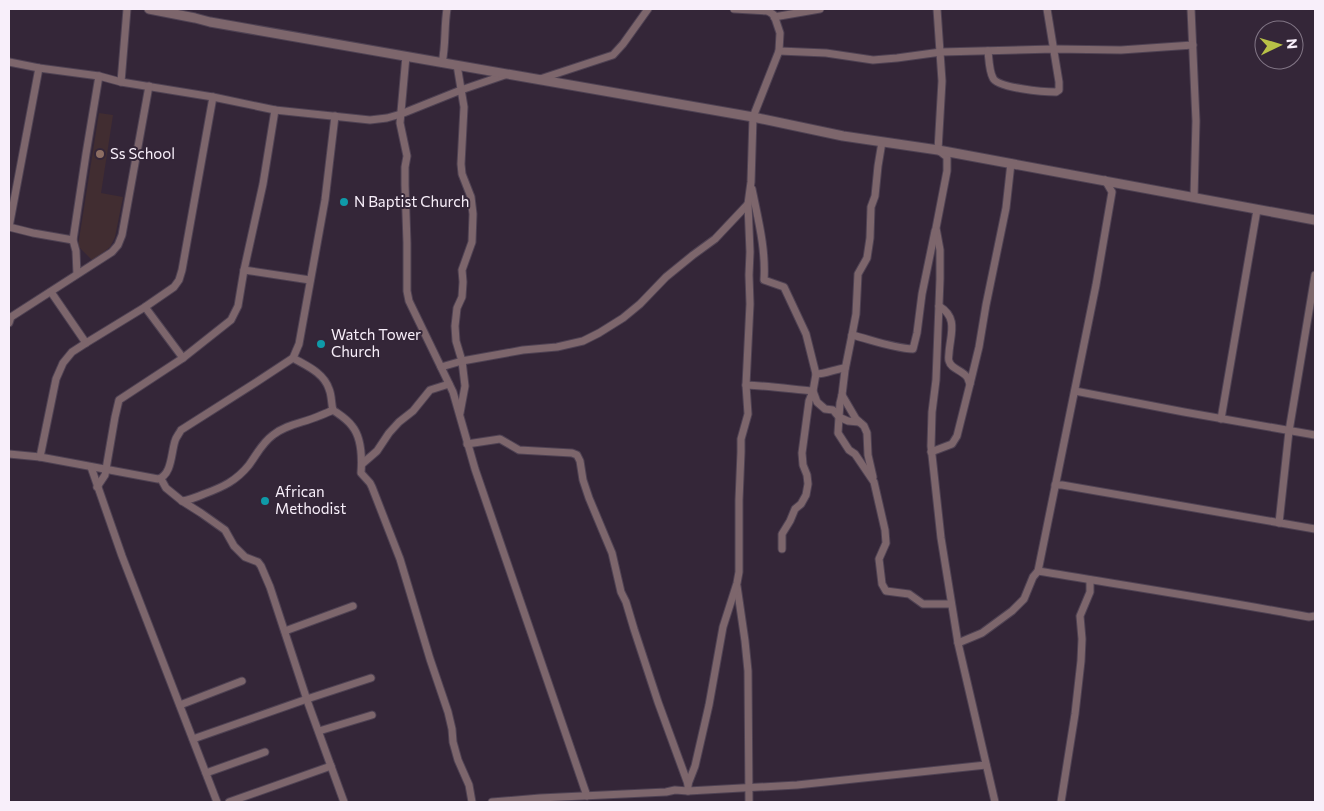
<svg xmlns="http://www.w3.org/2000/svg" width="1324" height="811" viewBox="0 0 1324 811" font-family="Commissioner,sans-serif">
  <rect width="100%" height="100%" fill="#342638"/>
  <!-- education -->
  <path fill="#412d31" d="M99 113 113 115 101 193 123 197 115 237 110 247 93 261 78 246Z"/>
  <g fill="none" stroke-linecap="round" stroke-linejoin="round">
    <defs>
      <g id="minor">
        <path d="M734 9 768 11"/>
        <path d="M937 9 942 81 938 150 947 157V171L936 228 940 250V279L936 380 932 412 931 446 941 538 958 643 995 802"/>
        <path d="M1191 9 1196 121 1194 197"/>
        <path d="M774 17 820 9"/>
        <path d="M779 51 826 53 873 60 897 58 941 52 1054 49 1121 50 1193 45"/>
        <path d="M988 51C989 59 989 71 993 78 997 88 1045 92 1056 92L1059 90V82L1047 9"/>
        <path d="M406 56 400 123 407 156 405 167V185L407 243V291L409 301 453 392 475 469 587 796"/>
        <path d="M9 62 39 68 99 76 121 82 213 97 275 110 370 120 387 118 401 114 461 90 505 75"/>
        <path d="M442 63C446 45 444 27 447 9"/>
        <path d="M457 65 464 107 461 164 462 174 471 197 473 214 472 242 462 270 463 282 462 297 457 308 455 326 456 341 462 361 465 386 460 413"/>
        <path d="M540 79 613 55 623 44 648 9"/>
        <path d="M121 82 127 9"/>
        <path d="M882 142 878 166 875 196 871 207 870 238 867 258 858 274 856 314 852 335C872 340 892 348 913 349L917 333 922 294 935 231"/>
        <path d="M752 189C758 219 766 249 764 280L784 287 806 334 816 374 813 391 817 402 825 409 833 410 839 417 838 433 849 450 855 454 874 482 885 530 886 543 879 559 882 584 886 591 909 594 923 604H951"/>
        <path d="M9 227 39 68"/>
        <path d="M9 227 33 233 73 240"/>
        <path d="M244 270 310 280"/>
        <path d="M77 274 76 251 73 240 86 154 99 76"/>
        <path d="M51 292 86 343"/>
        <path d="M145 307 183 358"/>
        <path d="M9 323 11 317 112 252 118 245 122 235 149 86"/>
        <path d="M852 335 845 370 842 395 856 419 864 426 867 433 868 455 873 477"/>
        <path d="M293 358C307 366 324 373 329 389 332 396 331 403 333 410 340 415 347 419 352 426 362 438 362 459 361 473L370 483 372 487 400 559 430 659 448 712 452 729 453 742 458 760 469 785 472 802"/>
        <path d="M441 367 462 361 523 350 557 347 583 341 599 333 623 318 640 304 666 277 693 255 715 239 748 204"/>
        <path d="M816 374C826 374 835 369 845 368"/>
        <path d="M970 384 979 347 986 305 1006 208 1011 163"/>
        <path d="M746 385C769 386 791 389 813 391L809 401 802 453 803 465 807 475 808 484 806 495 801 504 795 509 790 521 782 534V549"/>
        <path d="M1075 391 1184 412 1315 435"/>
        <path d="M842 395 840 403 839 417 848 421 859 422"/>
        <path d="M1221 419 1257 210"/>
        <path d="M467 444 500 439 519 450 572 453 577 455 580 461 583 480 589 498 612 553 621 592 626 602 634 629 658 702 688 784"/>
        <path d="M931 452 952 444 957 436 970 384C969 382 968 378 967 377 962 370 951 369 949 361 948 360 949 354 949 353 950 335 959 318 939 306"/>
        <path d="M9 454 40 457 158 479C172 475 171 453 175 441 176 437 179 434 181 430L255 383 293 358 299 344 325 200 335 116"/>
        <path d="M40 457 56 379 63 363 72 352 86 343 145 307 174 287 179 280 182 270 213 97"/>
        <path d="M362 464 377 451 389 433 399 422 413 411 430 390 449 384"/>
        <path d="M91 467 122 556 217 802"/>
        <path d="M161 479 166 488 182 501 201 513 225 530 234 546 245 557 258 562 261 566 270 587 308 703 344 802"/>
        <path d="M1055 485H1062L1315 529"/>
        <path d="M97 487 105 475 115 417 119 400 183 358 231 320 238 306 244 270 263 184 275 110"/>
        <path d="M182 501C190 500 197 497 204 494 223 487 236 481 249 465 257 454 262 443 273 435 287 424 303 423 319 416 324 414 329 412 333 410"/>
        <path d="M1279 523 1289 431 1315 275"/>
        <path d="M1038 571C1128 586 1219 600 1309 617L1315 616"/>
        <path d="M737 586 745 641 748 671 749 802"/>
        <path d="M285 631 353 606"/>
        <path d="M958 643 982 633 1012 611 1024 599 1033 577 1038 571 1096 285 1112 192 1105 180"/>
        <path d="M180 705 242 681"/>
        <path d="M319 731 372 715"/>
        <path d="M193 739 307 699 371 678"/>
        <path d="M206 773 265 752"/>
        <path d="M688 791V784L695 766 709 705 723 627 737 583 739 572V500L741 452V439L748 414 746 385 750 304 749 275 750 252 748 204 751 182 753 117 779 51 780 33 774 15 768 11V9"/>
        <path d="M229 802 331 766"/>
        <path d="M492 802 540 798 666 792 675 790 688 791 797 785 986 765"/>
        <path d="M1061 802 1075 714 1081 661 1082 639 1080 616 1090 592V580"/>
      </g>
      <path id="tertiary" d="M149 9 195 18 210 22 753 117 843 136 938 150 1315 220"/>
    </defs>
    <!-- minor casing -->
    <use href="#minor" stroke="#4f4253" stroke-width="9"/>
    <!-- tertiary casing -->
    <use href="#tertiary" stroke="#4f4253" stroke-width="11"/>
    <!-- minor -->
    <use href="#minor" stroke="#7d666c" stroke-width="7"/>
    <!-- tertiary -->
    <use href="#tertiary" stroke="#7d666c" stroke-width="9"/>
  </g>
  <!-- markers -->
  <circle fill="#8d6e63" stroke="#342638" stroke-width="2" cx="100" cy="154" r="5"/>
  <g fill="#0f9aa8" stroke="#342638" stroke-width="2">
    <circle cx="344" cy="202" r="5"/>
    <circle cx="321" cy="344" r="5"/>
    <circle cx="265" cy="501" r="5"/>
  </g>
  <g text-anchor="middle" stroke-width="4" stroke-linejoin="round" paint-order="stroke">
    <!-- poi labels -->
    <g font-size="15" fill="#f8effa" stroke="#342638" text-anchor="start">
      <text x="110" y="159">Ss School</text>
      <text x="354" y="207">N Baptist Church</text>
      <text x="331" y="340">Watch Tower<tspan x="331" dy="17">Church</tspan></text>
      <text x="275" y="497">African<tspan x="275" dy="17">Methodist</tspan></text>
    </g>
  </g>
  <!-- border -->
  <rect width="1324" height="811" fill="none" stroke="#f8effa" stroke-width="20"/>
  <!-- north arrow -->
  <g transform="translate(1279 45) rotate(85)"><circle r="24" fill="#342638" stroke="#827686"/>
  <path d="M0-4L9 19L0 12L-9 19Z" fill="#b8c147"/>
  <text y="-8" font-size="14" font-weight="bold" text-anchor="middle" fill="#f8effa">N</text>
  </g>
</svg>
